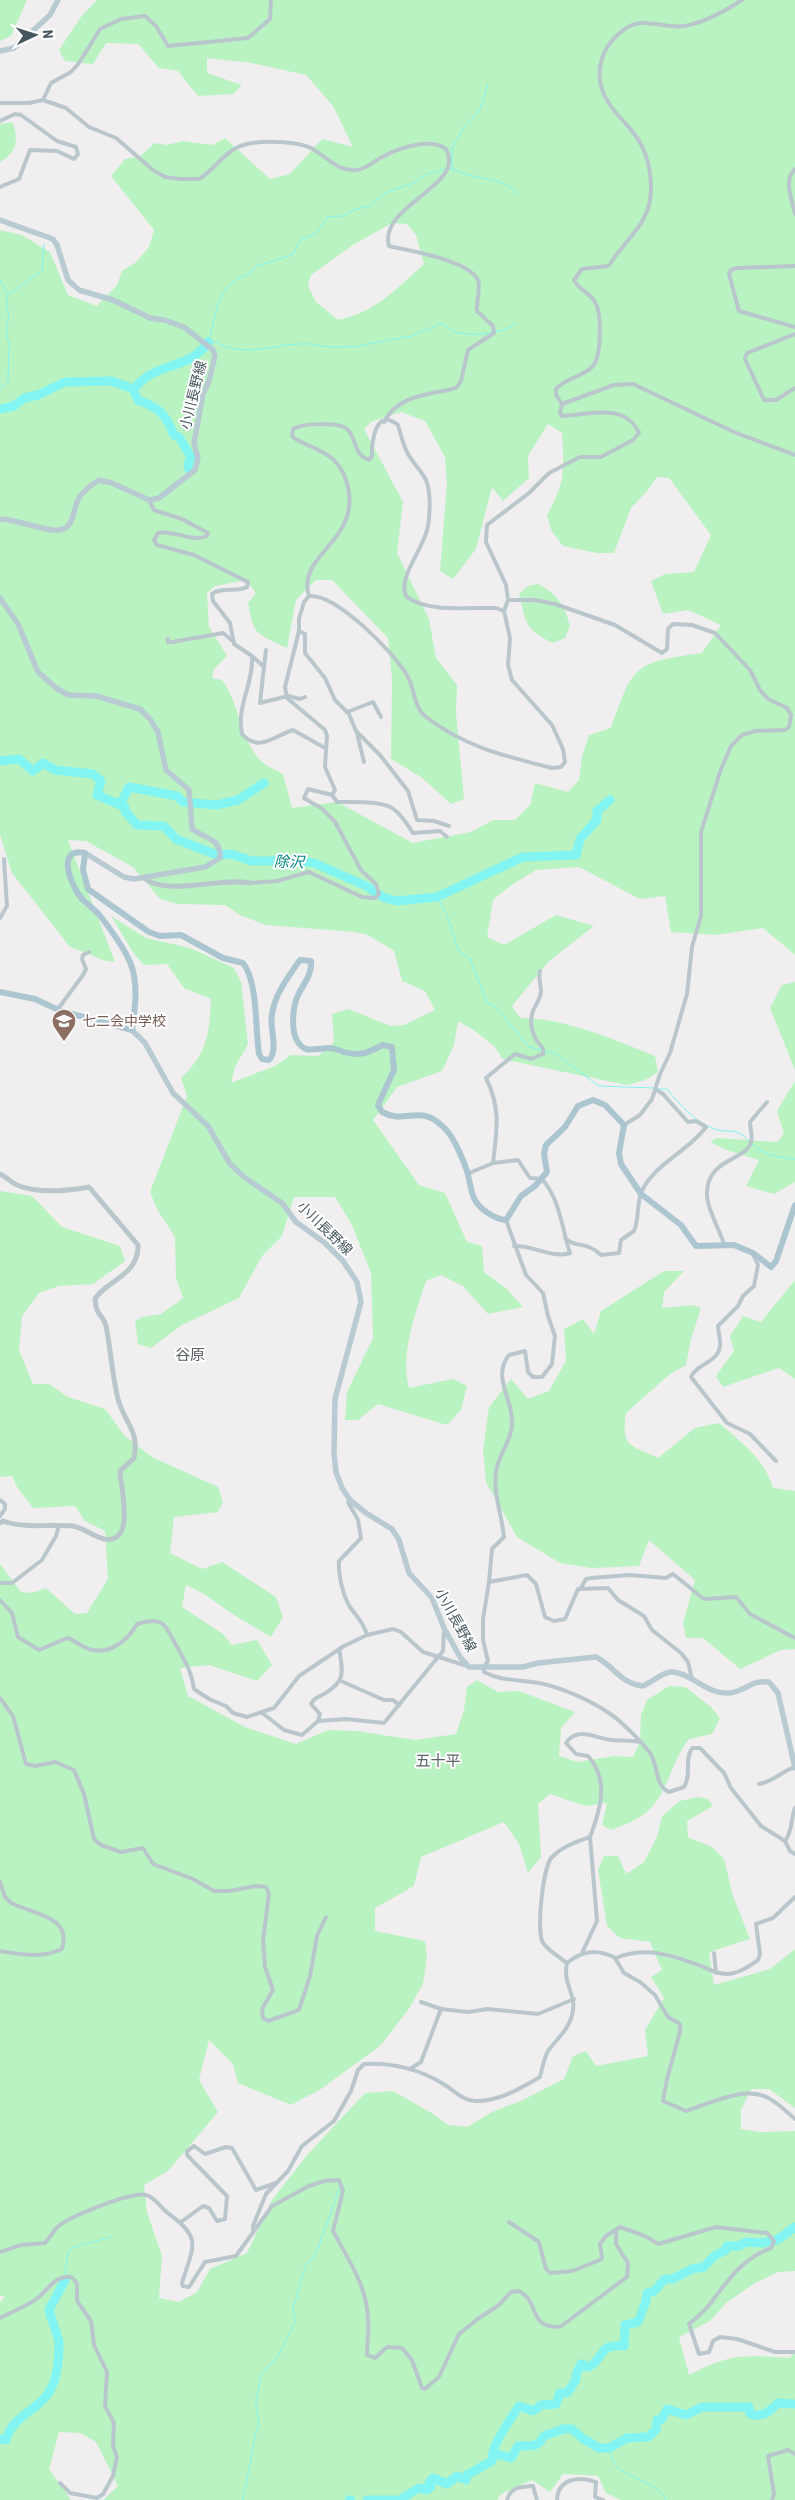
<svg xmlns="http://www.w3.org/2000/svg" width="795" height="2500" viewBox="0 0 795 2500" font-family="'Roboto Condensed','Noto Sans JP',sans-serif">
  <rect width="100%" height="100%" fill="#f1eeef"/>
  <!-- green -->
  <g fill="#b9f3c2" fill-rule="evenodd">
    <path d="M0 0H27L11 36 0 41Z"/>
    <path d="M97 0H795V955L763 928 715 935 671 932 665 896 640 899 579 867 536 870 510 886 493 900 487 937 504 945 556 915 594 926 549 961 512 1006 520 1018C562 1017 616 1040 655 1056L658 1072 645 1080 627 1085 516 1062 503 1059 495 1047 475 1031 458 1021 454 1045 442 1071 397 1087 373 1120 419 1185 445 1193 467 1242 482 1246 484 1272 507 1289 523 1307 488 1314 463 1286 441 1275 426 1281C415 1314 400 1354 409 1388L453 1379 467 1386 461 1410 447 1425 378 1404 358 1420H345L347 1392 373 1338 371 1273 352 1225 335 1197H294L282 1236 262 1256 239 1298 182 1325 151 1348 138 1344 135 1321 142 1317 161 1314 183 1298 176 1278 175 1237 157 1209 150 1192 187 1096 181 1078C208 1053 209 1034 211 999L184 988 167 964 144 965 134 954 111 916 146 938 190 948 234 968 241 982 248 1044 235 1067 231 1083 275 1066 291 1055 318 1056 334 1042 332 1014 349 1009 390 1026 404 1025 435 1010 425 991 402 981 394 951 368 935 355 932 266 925 240 915 225 905 177 904 160 899 133 867 86 841 68 840 115 962 106 961 70 947 12 873 0 835V230L22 235 50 252 68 295 97 306 117 285 122 271 135 263 149 247 154 230 111 176 125 159 139 157 155 143 167 145 183 141 212 145 225 138 270 179 290 174 322 139 353 147 333 106 306 75 252 63 207 58V73L242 85 233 94 198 96 178 71 159 68 138 44 106 43 93 64 65 61 59 50 81 17ZM392 223 407 224 416 235 424 264C396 289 376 312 338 320L316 302 308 286 311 275 353 245ZM401 412 425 421 445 457 447 483 440 571 453 579 476 549 492 487 503 501 529 478 528 456 548 424 562 433C564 470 566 481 547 515L551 530 563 546 597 553H614L631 508 648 490 657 477 669 478 711 535 694 572 665 574 651 581 663 614 688 610 721 625 702 653C634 663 634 663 611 728L589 735 582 757 579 780 568 792 535 783 530 805 515 820H493L471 832 413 843 337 802 292 808 283 774C276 770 265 766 260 760 239 737 240 704 222 680L212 678 214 669 227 656 209 627 207 593 215 586 246 580 256 593 248 603C254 637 257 633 287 648L296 600 316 580H332L388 638 392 679 391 759 421 777 451 804 464 799 456 712 457 685 436 658 429 619 397 553 403 502 364 429 371 422Z"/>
    <path d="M13 122C18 141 18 151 0 162V124Z"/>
    <path d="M538 584C558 595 564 604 570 626L565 638 553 643C525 630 526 623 519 594L528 586Z"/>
    <path d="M795 982V1070L770 1008 782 985Z"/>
    <path d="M795 1081V1182L774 1194 746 1186 759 1160 729 1151 710 1142 717 1138 777 1142 784 1134 777 1111Z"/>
    <path d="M0 1191 32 1196 62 1227 120 1246 125 1261 93 1284 59 1286 39 1293 22 1316 19 1350 33 1384H49L68 1397 105 1409 125 1436 152 1457 218 1487 223 1502 218 1512 174 1517 170 1553 202 1569 222 1562 276 1597 283 1617 271 1637 234 1615 204 1594 186 1585 182 1607 223 1634 232 1645 257 1640 272 1665 257 1681 209 1665 180 1668 188 1696 245 1727 296 1744 328 1730 357 1731 415 1740 456 1734 464 1710 467 1687 477 1680 498 1692 519 1691 575 1712 561 1728 559 1756 578 1762 614 1756 633 1757 640 1742 641 1715 647 1700 669 1686 685 1687 711 1707 720 1718 712 1734 689 1739C670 1762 667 1801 640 1817 631 1823 620 1826 611 1830L602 1825 607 1803 585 1806 550 1794 538 1804 541 1857 528 1873 519 1844 504 1822 421 1857 414 1886 375 1908V1931L425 1941 427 1956 423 1984 408 2010 381 2045 321 2089 291 2105 238 2083 233 2064 209 2040 199 2080 218 2112 168 2171 144 2185 147 2212 162 2256 159 2298 179 2302 197 2292 210 2269 247 2253 272 2200 307 2155 365 2093 393 2091 433 2114 448 2125 467 2127 492 2112 523 2100 564 2079 573 2056 586 2051 596 2066 648 2056 645 2030 664 1998 651 1977 662 1970 650 1942 620 1938 607 1926 598 1870 604 1856H618L626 1874 644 1862 657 1837 662 1816 680 1801 698 1797 708 1799 713 1806 687 1821 688 1837 712 1847 724 1859 733 1896 750 1939 709 1952 714 1985 770 1969 795 1949V2108L769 2089H751L741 2110V2129L759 2132 795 2131V2271L778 2272 755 2283 726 2303 710 2321 679 2337 689 2375C731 2353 744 2355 790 2358L795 2351V2500H621L606 2493 598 2476 563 2474 550 2492 532 2480 501 2494 497 2500H103L118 2486 96 2442 80 2433 59 2432 49 2469 71 2500H0V2302L5 2297 0 2295V1564L21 1592 32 1593 46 1588 75 1614 87 1613 108 1579 105 1531 85 1521 75 1506 33 1508 17 1487 12 1476 0 1477Z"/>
    <path d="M664 1271H684L664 1292 662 1308 692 1305 701 1308 691 1339 686 1365 670 1374 626 1413C621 1447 629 1444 658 1458L695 1428 719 1423C742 1443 764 1458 773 1488L795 1491V1649L781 1650 740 1669 703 1638H686L683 1623 695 1580 649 1540 639 1566 591 1568 560 1563 517 1537 486 1482 483 1450 489 1407 511 1379 528 1399 549 1391 566 1361 564 1329 583 1319 594 1334 601 1311Z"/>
    <path d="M795 1280V1379L779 1368 723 1387 716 1376 734 1351 730 1336 743 1316 761 1322Z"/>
  </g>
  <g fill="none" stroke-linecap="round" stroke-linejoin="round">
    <!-- stream -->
    <g stroke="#82f4f2" stroke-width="1">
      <path d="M445 169 424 175 416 182 385 193 370 206 356 209 343 216 328 217 316 233 301 240 292 255 257 266C250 275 238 276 231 284 213 301 216 321 208 342L213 341C247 360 275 342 311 344 319 345 326 347 334 347 341 348 346 345 353 347L412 336 442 323C446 326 451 331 456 332 473 337 502 334 516 323"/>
      <path d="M449 169H452V148L464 127 480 110 488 84"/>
      <path d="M452 169C473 180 502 176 519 194"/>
      <path d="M0 280 8 294"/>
      <path d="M0 388 8 382 9 343C2 332 13 318 6 306L8 295 42 271 44 244"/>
      <path d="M437 897 447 915 458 950 470 959 487 1002 497 1008 529 1047 556 1054 599 1086 654 1088"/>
      <path d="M658 1089H667C680 1105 694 1121 714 1129 730 1134 735 1126 749 1141"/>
      <path d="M752 1144C763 1155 780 1158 795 1159"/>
      <path d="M65 2274 68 2253 71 2248 111 2237"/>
      <path d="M609 2448C611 2453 613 2464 617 2467 633 2480 656 2482 667 2500"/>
      <path d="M243 2500 256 2433C262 2420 255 2411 256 2398 257 2390 261 2384 261 2375L279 2355 295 2322 293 2309 305 2267 316 2254 340 2187"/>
    </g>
    <!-- river -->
    <g stroke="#82f4f2" stroke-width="9">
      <path d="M133 389 138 400C159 408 165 413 174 435L179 437 191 457 188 464 189 469"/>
      <path d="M0 409 14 406 24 398 38 395 65 382 112 381 133 389C138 385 143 379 148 376 168 363 193 366 208 342"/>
      <path d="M0 761 19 759 33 771 43 763 55 770 93 774 101 781 97 795 125 807V811L137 825 164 826 176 839 217 855 231 854 252 861H302L314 863 366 886 385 898 397 901 437 897 523 857 576 855 580 839 597 820V811L610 800"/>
      <path d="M118 804 122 801 129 787 177 796 183 802 216 805 238 800 264 783"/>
      <path d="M0 2439 6 2440C13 2415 34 2413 47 2395 57 2382 59 2359 59 2343 59 2337 51 2319 49 2310L65 2280"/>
      <path d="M493 2453C493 2444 513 2415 519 2406L533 2411 541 2405 556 2404 560 2393H567L576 2380V2375L581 2364 588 2367C607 2358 595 2344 624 2346L625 2325 638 2322 646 2301 647 2293 654 2291 665 2279H673L692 2269 704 2267 714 2256 726 2250 727 2246H739L746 2242 761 2243 777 2240 795 2227"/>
      <path d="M349 2500H351"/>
      <path d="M367 2500H395"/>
      <path d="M399 2500 419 2488 427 2490 431 2487 429 2483 433 2478 447 2484 457 2476 466 2480 467 2475 492 2461 493 2453 511 2458 518 2446C531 2445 537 2449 544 2436L563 2429H572L582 2438 599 2448H609L627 2438 648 2437 656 2430 657 2420 662 2419 667 2409 686 2415 702 2407H749L750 2414C763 2418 770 2411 778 2403L795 2404"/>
    </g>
    <!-- minor -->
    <g stroke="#b9c7cd" stroke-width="4">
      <path d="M43 100 66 108 89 127 116 138 153 170 165 177 180 179H199C220 166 225 147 252 143 268 141 299 141 313 149 328 158 338 172 357 170 367 169 375 160 384 156 399 148 431 137 446 149 467 186 378 205 389 246L393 247C413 251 469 261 478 280 481 289 476 301 477 311L493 326 494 333 468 350 461 381 456 388C429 395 399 394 384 422"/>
      <path d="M0 103H29L43 100 51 83 71 72 79 63 100 29 121 19 145 16 156 26 168 46 248 38 270 19 271 0"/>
      <path d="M0 121 15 114 21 115 57 141 76 147 78 154 74 159 57 151 30 150 19 179 0 187"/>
      <path d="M795 169C783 180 792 200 795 214"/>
      <path d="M795 266 737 268 731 270 729 274 739 311 795 327"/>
      <path d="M795 334 747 353 745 359 764 400H776L795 388"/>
      <path d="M562 404 556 395V389C566 378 582 377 592 367 602 357 602 313 595 302 590 293 578 289 574 280L582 269 608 266 610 264C623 243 646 226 650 200 653 181 649 157 639 141 631 127 617 116 608 102 591 74 601 44 628 27 644 17 666 29 684 26 704 23 725 11 742 0"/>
      <path d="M562 404 614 385 633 384 734 432 795 455"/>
      <path d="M149 500 154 510 182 519 208 533 207 536C191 543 174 529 158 533L154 540 157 545 194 555 248 582 247 587C237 593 222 586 212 594L213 601 230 623 234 644 252 656C254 683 236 706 242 734 259 753 274 736 293 730L325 748"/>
      <path d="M309 596C296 554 360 543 348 487 346 478 341 467 334 460 323 450 307 446 294 438L292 436 293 429C302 423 338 422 347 429 357 438 353 455 369 460L372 456C371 442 376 407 398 425 401 435 403 445 408 454 413 463 421 470 426 480 430 490 430 507 429 518 428 547 397 574 406 596 425 613 471 607 496 608L504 611"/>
      <path d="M508 600H535L555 604 615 625 662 653 667 649 668 629 673 624 692 625 715 633 750 670 760 690 768 699 787 708 791 715 789 727 785 730 755 731 742 735 731 746 721 769 701 832V916L692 947 687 994 670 1053 660 1074 652 1099 640 1115 624 1125"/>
      <path d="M299 631 305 634V653L325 678 335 700 349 714 356 731 380 755 408 791 417 820 434 821 449 826"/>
      <path d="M168 639V642H172L223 633 234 642"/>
      <path d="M252 656 264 667 260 703 288 696 300 699 305 697"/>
      <path d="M264 667 266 650"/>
      <path d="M347 712 373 702 381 717"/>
      <path d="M357 733 364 762"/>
      <path d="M332 795 337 802C352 802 386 800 396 811 403 817 408 826 413 833L440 831 447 837"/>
      <path d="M249 883 277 881 309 872 362 897 375 898 379 894 376 884 361 870 335 822 321 808 304 798 308 789 332 795 335 790 325 767 327 736 325 730 287 698 285 687 299 631V619L304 602 309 596C336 593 394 653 407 675 415 688 413 707 426 717 465 747 505 756 552 768L561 767 565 762 563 749 552 725 512 680 508 665 510 638 504 611 508 600 506 585 486 542 487 525 529 493 549 473 580 457H601L633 440 639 433C625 402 589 415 562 416L560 412 562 404"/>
      <path d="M0 918 7 906 4 859"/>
      <path d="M58 1009 83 975 86 969 82 959 83 955 89 952"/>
      <path d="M493 1163C497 1130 501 1108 486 1078L515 1054 531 1059 543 1054V1048C534 1040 529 1027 532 1014 534 1006 540 1001 541 992 541 984 538 979 540 971"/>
      <path d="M467 1174 493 1163 518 1160 530 1178 542 1179C560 1199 562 1229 570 1253 553 1259 533 1245 514 1246"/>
      <path d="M506 1220 526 1275 543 1293 548 1316 555 1336 552 1364 542 1377H533L528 1372 525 1351 509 1355C491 1378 514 1399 512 1425 511 1442 498 1455 496 1472 493 1494 502 1515 504 1537L492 1549 489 1582 483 1619V1640L488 1661 483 1668 484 1672C499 1680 515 1680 532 1682 557 1685 588 1699 609 1713 621 1721 642 1742 650 1753 659 1766 654 1785 669 1792L684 1787C692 1775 684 1760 692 1748H700L724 1773 731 1788 761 1826 785 1841 790 1851 795 1854"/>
      <path d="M565 1238C576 1249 585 1240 601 1255L619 1253 621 1240 634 1231C639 1219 637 1204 641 1193 653 1164 689 1151 706 1127L696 1121 688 1122 663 1094 655 1089"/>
      <path d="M724 1244C719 1228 706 1207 707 1192 708 1158 746 1161 751 1142 753 1136 750 1128 750 1122L767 1102"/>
      <path d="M753 1254 758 1265 754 1286 743 1296 738 1306 718 1326C718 1333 721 1339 720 1346 718 1363 697 1363 691 1377L727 1423 750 1434 776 1461"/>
      <path d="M0 1500 5 1504V1509L0 1516"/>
      <path d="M350 1500 348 1502 358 1520 361 1538 339 1561C338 1574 343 1596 350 1607 357 1617 364 1623 367 1635"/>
      <path d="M489 1582 527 1575 536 1584 545 1617 554 1621 565 1619 578 1589 608 1588 618 1600 644 1616 652 1630 681 1653 688 1662 692 1679"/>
      <path d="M0 1583H12L42 1560 56 1536 59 1525"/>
      <path d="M581 1588 586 1579 591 1578 630 1575 666 1578 673 1574 704 1599 736 1597 750 1614 795 1638"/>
      <path d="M0 1600 12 1613 18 1637 39 1650 67 1638C74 1640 78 1644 84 1647 106 1658 127 1642 137 1624 164 1615 165 1626 176 1645 185 1662 191 1669 194 1689L209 1699 226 1706 233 1713 247 1717 274 1708 299 1676 344 1646 367 1635 393 1629 401 1632 423 1652 467 1666"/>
      <path d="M341 1681 384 1700H393L399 1705"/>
      <path d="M0 1698 13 1716 26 1764 35 1766 55 1762 74 1770 84 1794 94 1839 101 1845 121 1852 143 1848 153 1864 193 1879 214 1891H229L256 1886 266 1887 269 1894 263 1940 265 1967 273 1990 262 2009 263 2018 268 2021 299 2010 310 1976 317 1936 326 1917"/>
      <path d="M261 1712 284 1730 302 1735 318 1721 346 1719 384 1723 443 1651 444 1630"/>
      <path d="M318 1721 320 1714 311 1704C314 1698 318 1697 324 1694 346 1681 343 1672 339 1649"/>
      <path d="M759 1784C773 1782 782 1771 795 1767"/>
      <path d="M785 1841C792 1833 791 1818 795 1808"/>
      <path d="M0 1882 5 1897 11 1903C35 1915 72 1916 62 1949 42 1959 20 1954 0 1951"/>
      <path d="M582 1953 597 1921 590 1837"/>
      <path d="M714 1953 716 1973"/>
      <path d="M615 1958 624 1973 640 1982 655 1995 668 2017 680 2024V2032L667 2079 663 2101 686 2111C709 2104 746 2084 770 2099 779 2104 787 2112 795 2119"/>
      <path d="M567 1963C559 1957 549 1951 543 1943 536 1931 543 1866 552 1857 563 1846 576 1842 590 1837 600 1811 610 1780 588 1756L576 1754 566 1743C578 1726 595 1738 611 1740 620 1741 630 1740 640 1742"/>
      <path d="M421 2002 441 2009 468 2012 488 2009 538 2014 574 1999"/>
      <path d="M410 2069 421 2062 441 2009"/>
      <path d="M181 2222 203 2206 209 2208 217 2221 225 2219 227 2196 187 2155V2151L194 2146 205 2154 226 2147 232 2148 256 2190 276 2183"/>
      <path d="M509 2222 539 2242 546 2269 551 2273 572 2271 600 2260 602 2258 600 2244 606 2236 620 2227 645 2236 658 2244 716 2227 767 2233 774 2241 771 2248C741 2259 727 2282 709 2305 704 2312 696 2318 689 2324L699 2354 709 2352 713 2341 720 2337 737 2339 775 2352H795"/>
      <path d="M253 2230V2226L266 2194 288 2171 302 2146 334 2121 351 2091 358 2070 364 2064C392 2062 422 2070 445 2085 455 2091 462 2100 475 2101 498 2102 521 2088 540 2077 542 2069 544 2058 548 2051 556 2040 569 2029 572 2015 578 1995 562 1985 567 1963 583 1950 597 1949 616 1958 645 1946 672 1955 701 1966 713 1971 722 1976 734 1973 743 1971 751 1965 758 1960L760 1954 756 1924 773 1918 795 1897"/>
      <path d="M0 2252 21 2245 45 2243C50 2238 54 2229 60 2225 72 2216 132 2191 146 2195 155 2197 161 2208 169 2214 204 2239 192 2248 182 2283L183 2286 189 2287 205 2262 236 2256 272 2206 309 2186 324 2181 339 2180 343 2191 333 2231C348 2259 368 2288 368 2320 369 2332 367 2344 367 2355L375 2358 387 2347 402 2348 412 2360 422 2388 425 2389 439 2377 459 2334 479 2318 499 2305 511 2292 519 2291C542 2304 526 2327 560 2327L627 2277 628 2263 616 2244V2230"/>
      <path d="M0 2318C12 2312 28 2306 39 2297 49 2289 55 2275 71 2277L77 2283V2301L91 2321 94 2345 107 2372 105 2406 114 2423 113 2446 117 2457 113 2476 103 2494 97 2498 70 2493 60 2483"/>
      <path d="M507 2500C511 2486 521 2487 533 2486L537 2500"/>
      <path d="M557 2500C558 2478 580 2476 596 2482L595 2497 603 2500"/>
      <path d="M772 2500 774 2494 768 2456 788 2450 795 2454"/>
    </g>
    <!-- tertiary -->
    <g stroke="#b9c7cd" stroke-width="5">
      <path d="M145 879C170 896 220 877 249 883"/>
      <path d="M0 1174C6 1177 11 1182 17 1185 38 1194 67 1191 89 1187L138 1245C139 1276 105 1281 95 1299 96 1317 104 1315 106 1326 111 1351 112 1375 118 1399 124 1422 140 1431 134 1458L120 1471C120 1485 137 1545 104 1539 92 1536 83 1527 72 1526 49 1524 25 1529 3 1521L0 1523"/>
    </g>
    <!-- secondary -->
    <g stroke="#b8cbd2" stroke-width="5.5">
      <path d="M0 51 14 48 50 15 58 0"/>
      <path d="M0 220 53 239 57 245 68 280 79 290 113 300 150 318 164 320 184 327 213 350 215 356 209 381 203 394 194 443 198 458 195 470 159 498 149 500 112 483 99 480C91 485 84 490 79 498 71 512 76 532 53 530 35 528 19 520 0 519"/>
      <path d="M0 598 18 624 38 672 56 688 68 695 96 696 140 709 150 719 158 732 166 770 189 790 192 829C206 839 221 838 220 858L205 867 134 879 124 877 85 853"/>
      <path d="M132 1030 145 1043 173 1093 208 1126 230 1164 244 1177 282 1203 296 1222 325 1243 343 1261 357 1282 361 1302 335 1399 334 1453 336 1472 342 1488 350 1500 366 1513 392 1529 399 1540 409 1573 432 1598 444 1628 460 1657 469 1667H523L538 1663 596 1657C614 1666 621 1684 643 1686 651 1683 663 1672 671 1672 691 1672 707 1695 729 1693 747 1691 749 1680 769 1682L778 1693 795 1768"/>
    </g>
    <!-- primary -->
    <path stroke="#abc6d0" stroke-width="6" d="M0 992 35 999 61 1011 132 1030C135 1008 139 984 130 962 124 948 111 930 101 917 96 910 88 905 82 899 71 886 55 847 85 853L83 870 88 889 109 904 149 932 160 936 181 935 223 958 243 963C258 982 255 1028 259 1054L262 1059 269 1060C279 1050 269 1027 272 1014 275 994 288 977 300 960L311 961C312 974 305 982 299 993 292 1007 288 1041 306 1049 313 1051 322 1048 329 1048 335 1048 338 1050 344 1052 360 1057 369 1052 383 1045L392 1047 394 1070 378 1105 382 1112C408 1126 421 1100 448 1132 455 1141 463 1159 467 1171 472 1189 470 1202 488 1213 494 1217 499 1220 506 1220L521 1196 535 1186 547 1172 544 1154 546 1145 565 1127 578 1106 593 1100 605 1105 624 1125 619 1153 621 1164 641 1194 681 1225 696 1246 734 1245 753 1253 771 1267 776 1261 795 1205"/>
  </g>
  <!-- icons -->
  <defs>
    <symbol id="school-pin" viewBox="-11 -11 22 30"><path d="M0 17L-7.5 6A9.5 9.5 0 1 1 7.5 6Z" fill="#8d6e63" stroke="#fff"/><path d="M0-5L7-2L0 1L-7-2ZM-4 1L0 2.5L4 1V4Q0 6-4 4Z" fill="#fff"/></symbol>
  </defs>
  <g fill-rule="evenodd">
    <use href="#school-pin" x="50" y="1007" width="28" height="38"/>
  </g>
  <g text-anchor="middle" stroke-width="4" stroke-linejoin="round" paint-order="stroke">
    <!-- street labels -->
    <g font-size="14" fill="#45575e" stroke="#fff">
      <text transform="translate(193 395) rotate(-76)" y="5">小川長野線</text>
      <text transform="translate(325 1228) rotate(44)" y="5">小川長野線</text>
      <text transform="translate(456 1620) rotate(61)" y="5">小川長野線</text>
    </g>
    <!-- education labels -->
    <g font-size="14" fill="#785e54" stroke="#fff" text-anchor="start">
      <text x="82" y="1026">七二会中学校</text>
    </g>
    <!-- water labels -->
    <g font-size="15" font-style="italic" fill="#058482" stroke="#fff">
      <text transform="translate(289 862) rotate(2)" y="5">除沢</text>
    </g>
    <!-- neighbourhood labels -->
    <g font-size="15" fill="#5a6164" stroke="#fff">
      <text x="190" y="1360">谷原</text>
      <text x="438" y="1766">五十平</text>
    </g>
  </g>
  <!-- north arrow -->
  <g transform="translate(35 35) rotate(86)" stroke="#ffffff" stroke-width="4" paint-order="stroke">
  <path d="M0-4L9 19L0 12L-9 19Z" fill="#45575e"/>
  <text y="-8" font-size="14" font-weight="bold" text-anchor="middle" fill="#45575e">N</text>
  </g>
</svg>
